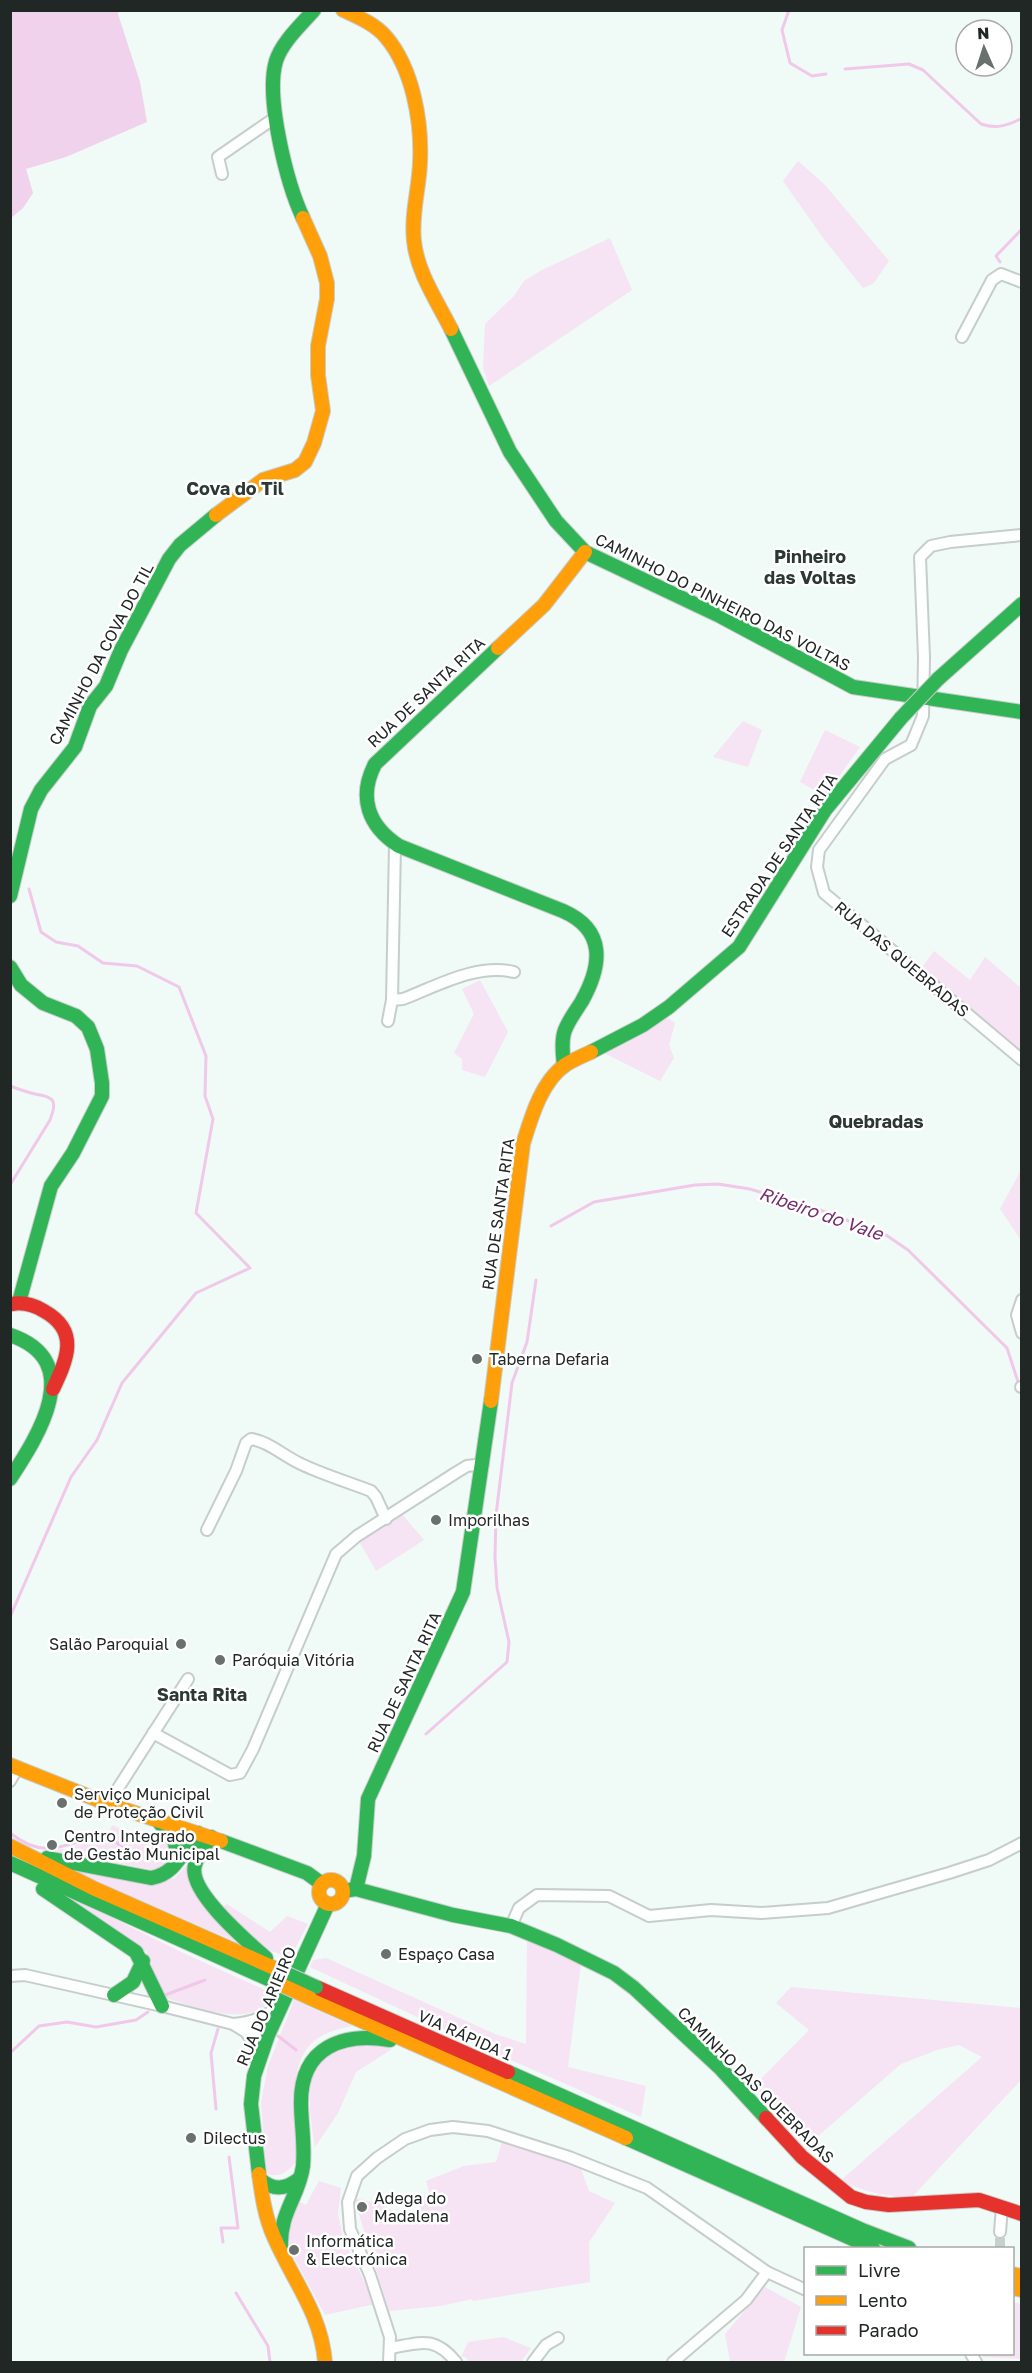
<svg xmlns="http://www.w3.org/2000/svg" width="1032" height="2373" viewBox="0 0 1032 2373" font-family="'Golos Text',sans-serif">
  <rect width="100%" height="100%" fill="#f0faf6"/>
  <!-- green -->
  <g fill="#f6e3f4">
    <path d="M798 161 825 185 889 261 873 284 863 288 824 239 783 181Z"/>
    <path d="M610 238 632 290 489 386 483 368 485 324 514 296 524 281 540 271Z"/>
    <path d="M743 721 762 730 748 767 713 757Z"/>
    <path d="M825 730 860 747 825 796 800 782Z"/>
    <path d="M934 951 970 980 985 957 1021 988V1048L1014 1055 918 973Z"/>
    <path d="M480 980 508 1032 485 1077 462 1070V1059L454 1053 474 1014 462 989Z"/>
    <path d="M668 1018 675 1023 669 1045 674 1058 660 1081 604 1053Z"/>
    <path d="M1021 1170V1240L1000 1209Z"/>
    <path d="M401 1513 424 1540 376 1571 359 1541Z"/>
    <path d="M112 1825 136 1835 155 1833 165 1838 171 1864 155 1870 45 1850 67 1849 94 1838 108 1835Z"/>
    <path d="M189 1863 234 1941 82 1875 78 1868 174 1879Z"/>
    <path d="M62 1893 181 1952 276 1995C250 2032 197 2006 162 1997L147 1952Z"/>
    <path d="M227 1904 270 1932 287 1916 308 1924 290 1958 269 1950 221 1908Z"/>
    <path d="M527 1941 581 1963 568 2067 646 2086 641 2117 488 2050 310 1967 313 1960 326 1958 495 2034 526 2044Z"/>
    <path d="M791 1987 1021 2008V2080L913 2196C883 2197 867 2192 840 2181L982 2057 959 2045 937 2050 901 2064 809 2144 754 2086 809 2030 776 2003Z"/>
    <path d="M294 2000 352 2026C338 2029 324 2032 313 2042 285 2066 297 2125 299 2159 290 2168 282 2179 268 2174L266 2165 261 2102 268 2066Z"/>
    <path d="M374 2042 392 2049 356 2072 338 2113 315 2147C311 2117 300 2069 332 2050 343 2044 362 2044 374 2042Z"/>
    <path d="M502 2142 580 2166 589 2191 615 2203 589 2242 590 2282 473 2301 472 2299 440 2306 389 2311 354 2198 377 2203 408 2218 422 2219 419 2197 430 2194 426 2181 464 2166 496 2162Z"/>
    <path d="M319 2181 341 2188 338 2214 343 2238 375 2304 325 2315 286 2243 288 2224 298 2201 306 2205Z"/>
    <path d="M765 2287 801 2307 784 2362H730L725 2334Z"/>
    <path d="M1013 2302 1021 2304V2359L982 2357 986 2354H1012Z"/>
    <path d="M503 2337 531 2348 521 2362H470L465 2357H461L468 2342Z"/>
  </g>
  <!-- forest -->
  <path fill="#f1d2ed" d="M11 10 119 11 118 14 140 82 147 122 66 157 26 169 33 193 23 208 11 218Z"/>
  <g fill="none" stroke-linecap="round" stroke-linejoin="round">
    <!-- stream -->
    <g stroke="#f1c8ea" stroke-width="3">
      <path d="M789 10 782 30 790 63 812 76 826 74"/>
      <path d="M845 69 909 64 923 70 981 124C996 129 1008 126 1022 118"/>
      <path d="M1000 262 996 256 1022 229"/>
      <path d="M10 1086C18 1089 27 1092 35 1094 54 1097 58 1100 50 1120L10 1185"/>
      <path d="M551 1226 594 1202 695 1185 718 1184 750 1189 820 1210 886 1235 908 1250 1007 1348 1022 1394"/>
      <path d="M10 1617 71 1477 97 1440 122 1383 196 1293 250 1268 196 1213 213 1119 205 1096 206 1056 179 987 137 966 103 963 78 946 56 942 41 932 29 889"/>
      <path d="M426 1734 507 1662 509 1642 497 1588 495 1557 496 1515 512 1383 527 1342 536 1280"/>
      <path d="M10 1833C49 1864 70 1839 108 1835L127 1851 133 1859"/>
      <path d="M165 1995 205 1980"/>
      <path d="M278 2036 296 2050"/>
      <path d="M10 2053 39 2026 67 2022 96 2027 136 2020 148 2012"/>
      <path d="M216 2109 211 2053 218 2029"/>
      <path d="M223 2242 221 2228H238L229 2157"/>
      <path d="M236 2293 268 2346 270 2362"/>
    </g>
    <!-- street-tunnel -->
    <path stroke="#c7d0cc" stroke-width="10" stroke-dasharray="10 5" stroke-linecap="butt" d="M1000 2248V2232"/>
    <defs>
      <g id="street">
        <path d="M222 174 218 157 276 117"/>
        <path d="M962 337 992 280 1001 274 1022 282"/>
        <path d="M1022 535 950 542 931 546 920 557 924 657 923 716 911 745 885 759 819 850 817 867 824 893 1022 1060"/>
        <path d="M395 845 392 1000 403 999C437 986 477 963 514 972"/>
        <path d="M388 1021 392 1000"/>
        <path d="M1022 1300 1017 1315 1022 1333"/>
        <path d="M1021 1387H1022"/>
        <path d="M207 1530 236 1471 246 1443 251 1439C268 1441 285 1457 301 1464 324 1475 348 1482 371 1491L376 1497 386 1519"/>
        <path d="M153 1733 230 1775 240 1773 253 1749 336 1554 357 1536 457 1472 467 1466 483 1464"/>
        <path d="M10 1781 18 1767"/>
        <path d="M108 1804 188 1679"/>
        <path d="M511 1926 519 1908 537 1895 609 1896 649 1916 711 1910 761 1913 828 1908 949 1873 989 1860 1022 1843"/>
        <path d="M10 1976 25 1975 162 2006 233 2024 246 2032 267 2037"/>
        <path d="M233 2024C253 2022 266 2017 282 2004"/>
        <path d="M246 2032 254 2044 258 2059"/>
        <path d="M1000 2232 1002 2207"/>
        <path d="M390 2348C421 2343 434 2335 456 2362"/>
        <path d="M971 2354 976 2362"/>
        <path d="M389 2362 390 2337 370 2275 350 2229 348 2202 357 2176 377 2158 405 2139 430 2130 453 2127 488 2131 569 2157 647 2188 767 2272 806 2290"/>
        <path d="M533 2362 546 2345 558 2338"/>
        <path d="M673 2362 746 2300 767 2272"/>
      </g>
      <g id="fast">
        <path d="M303 218C287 184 265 97 276 61 282 42 301 25 314 10"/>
        <path d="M451 329 510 452 556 521 585 552 720 616 853 687 1022 712"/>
        <path d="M498 648 375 764C358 797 368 826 399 846L563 911C606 930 602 965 582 1001 576 1011 567 1022 564 1033 561 1044 563 1055 564 1066"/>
        <path d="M938 679 1022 604"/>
        <path d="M10 896 31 809 41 790 75 747 90 706 106 686 121 650 169 559 180 545 216 515"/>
        <path d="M10 967 21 985 43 1003 76 1016 88 1027 97 1049 102 1083V1096L73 1153 51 1186 19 1302"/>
        <path d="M591 1052 643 1025 669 1007 739 947 825 810 901 718"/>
        <path d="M10 1335C87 1361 38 1436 10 1479"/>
        <path d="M159 1822 174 1840 179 1859"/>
        <path d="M211 1837C206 1845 197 1856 195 1865 187 1891 248 1942 266 1958"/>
        <path d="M221 1841 307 1873 322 1884"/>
        <path d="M47 1858 151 1878C177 1874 182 1850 198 1833"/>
        <path d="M10 1863 275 1982"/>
        <path d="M43 1889 136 1952 162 2006"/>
        <path d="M356 1889 364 1856 368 1799 463 1592 491 1401"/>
        <path d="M343 1891 356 1889 453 1915 511 1926 557 1945 614 1973 634 1988 721 2069 766 2118"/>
        <path d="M114 1995 133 1982 143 1961"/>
        <path d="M508 2072 862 2230 909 2248"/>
        <path d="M626 2138 873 2248"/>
        <path d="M259 2174 251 2104 254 2076 268 2035 328 1904"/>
        <path d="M261 2180C274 2191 286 2189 299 2179"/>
        <path d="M281 2249C279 2212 299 2197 303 2166 305 2144 301 2123 301 2102 301 2047 343 2032 390 2040"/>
      </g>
      <g id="slow">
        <path d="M343 10C358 17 375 24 386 37 413 69 422 122 420 163 419 189 411 214 414 241 417 272 437 301 451 329"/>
        <path d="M216 515 263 480 295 470 305 462 314 443 323 411 318 375V346L327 299V283L320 256 303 218"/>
        <path d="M498 648 544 605 585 552"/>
        <path d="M491 1401 523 1144C531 1118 541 1082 565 1065 573 1060 582 1056 591 1052"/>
        <path d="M10 1765 108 1804 221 1841"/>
        <path d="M10 1846 93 1888 281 1971"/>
        <circle cx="331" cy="1892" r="12"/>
        <path d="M310 1998 626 2138"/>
        <path d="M259 2174C262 2196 265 2217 274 2237 293 2281 321 2313 325 2362"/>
        <path d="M1012 2274 1022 2276"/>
        <path d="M1012 2288 1022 2290"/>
      </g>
      <g id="jam">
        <path d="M12 1304C23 1302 34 1305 44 1311 80 1331 67 1359 53 1389"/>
        <path d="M316 1987 508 2072"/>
        <path d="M766 2118 802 2157 851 2197 866 2202 889 2205 979 2200 1022 2214"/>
      </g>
    </defs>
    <!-- street casing -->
    <use href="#street" stroke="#c6cdcb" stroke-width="14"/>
    <!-- fast casing -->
    <use href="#fast" stroke="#c6cdcb" stroke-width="16"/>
    <!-- slow casing -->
    <use href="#slow" stroke="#c6cdcb" stroke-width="16"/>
    <!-- jam casing -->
    <use href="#jam" stroke="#c6cdcb" stroke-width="16"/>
    <!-- street -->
    <use href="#street" stroke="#fdfefe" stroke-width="10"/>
    <!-- fast -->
    <use href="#fast" stroke="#30b455" stroke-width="14"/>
    <!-- slow -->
    <use href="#slow" stroke="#ff9f0a" stroke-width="14"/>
    <!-- jam -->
    <use href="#jam" stroke="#e5322d" stroke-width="14"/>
    <defs>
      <g id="fast-bridge">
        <path d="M901 718 938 679"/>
        <path d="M281 1971 316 1987"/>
      </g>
      <path id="slow-bridge" d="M275 1982 310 1998"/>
    </defs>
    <!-- fast-bridge casing -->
    <use href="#fast-bridge" stroke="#c6cdcb" stroke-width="16" stroke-linecap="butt"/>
    <!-- slow-bridge casing -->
    <use href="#slow-bridge" stroke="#c6cdcb" stroke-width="16" stroke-linecap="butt"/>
    <!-- fast-bridge -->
    <use href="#fast-bridge" stroke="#30b455" stroke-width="14"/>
    <!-- slow-bridge -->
    <use href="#slow-bridge" stroke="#ff9f0a" stroke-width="14"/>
  </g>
  <!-- markers -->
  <g fill="#69716e" stroke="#fff" stroke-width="2">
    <circle cx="477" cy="1359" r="6"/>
    <circle cx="436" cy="1520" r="6"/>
    <circle cx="181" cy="1644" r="6"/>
    <circle cx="220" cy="1660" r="6"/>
    <circle cx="62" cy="1803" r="6"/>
    <circle cx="52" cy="1845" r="6"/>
    <circle cx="386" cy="1954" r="6"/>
    <circle cx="191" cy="2138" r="6"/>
    <circle cx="362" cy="2207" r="6"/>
    <circle cx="294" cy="2250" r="6"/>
  </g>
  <g text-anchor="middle" stroke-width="5" stroke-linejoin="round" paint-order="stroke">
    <!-- street labels -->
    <g font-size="16" fill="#212725" stroke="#fff">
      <text transform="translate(723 602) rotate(27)" y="6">CAMINHO DO PINHEIRO DAS VOLTAS</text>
      <text transform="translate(101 654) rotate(-62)" y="6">CAMINHO DA COVA DO TIL</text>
      <text transform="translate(426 692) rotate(-43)" y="6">RUA DE SANTA RITA</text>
      <text transform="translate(779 855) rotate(-56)" y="6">ESTRADA DE SANTA RITA</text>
      <text transform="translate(902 959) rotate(40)" y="6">RUA DAS QUEBRADAS</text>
      <text transform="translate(498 1214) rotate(-82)" y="6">RUA DE SANTA RITA</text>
      <text transform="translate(404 1682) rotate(-65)" y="6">RUA DE SANTA RITA</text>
      <text transform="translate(266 2006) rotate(-67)" y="6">RUA DO ARIEIRO</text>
      <text transform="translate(465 2035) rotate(24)" y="6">VIA RÁPIDA 1</text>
      <text transform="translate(756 2085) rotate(45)" y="6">CAMINHO DAS QUEBRADAS</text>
    </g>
    <!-- poi labels -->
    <g font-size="16" fill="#212725" stroke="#fff" text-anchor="start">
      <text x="489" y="1365">Taberna Defaria</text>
      <text x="448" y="1526">Imporilhas</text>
      <text x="169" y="1650" text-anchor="end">Salão Paroquial</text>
      <text x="232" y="1666">Paróquia Vitória</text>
      <text x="74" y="1800">Serviço Municipal<tspan x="74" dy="18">de Proteção Civil</tspan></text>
      <text x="64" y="1842">Centro Integrado<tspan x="64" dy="18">de Gestão Municipal</tspan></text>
      <text x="398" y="1960">Espaço Casa</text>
      <text x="203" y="2144">Dilectus</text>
      <text x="374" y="2204">Adega do<tspan x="374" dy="18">Madalena</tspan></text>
      <text x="306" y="2247">Informática<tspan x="306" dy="18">&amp; Electrónica</tspan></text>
    </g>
    <!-- neighbourhood labels -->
    <g font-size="18" font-weight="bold" fill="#2b3833" stroke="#fff">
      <text x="235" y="495">Cova do Til</text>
      <text x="810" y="563">Pinheiro<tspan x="810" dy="21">das Voltas</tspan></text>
      <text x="876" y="1128">Quebradas</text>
      <text x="202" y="1701">Santa Rita</text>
    </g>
    <!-- water labels -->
    <g font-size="18" font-style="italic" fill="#752d6c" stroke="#fff">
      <text transform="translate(821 1214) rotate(19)" y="6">Ribeiro do Vale</text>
    </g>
  </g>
  <!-- border -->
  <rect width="1032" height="2373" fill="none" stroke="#212725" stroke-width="24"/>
  <!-- legend -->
  <rect x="804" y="2247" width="210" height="108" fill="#ffffff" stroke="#a6a9a8" stroke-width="1.5"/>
  <rect x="816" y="2266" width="30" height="9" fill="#30b455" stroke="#a6a9a8" stroke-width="1.5"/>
  <text x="858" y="2277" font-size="18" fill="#212725">Livre</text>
  <rect x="816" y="2296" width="30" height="9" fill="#ff9f0a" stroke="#a6a9a8" stroke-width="1.5"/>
  <text x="858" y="2307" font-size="18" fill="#212725">Lento</text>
  <rect x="816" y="2326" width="30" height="9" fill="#e5322d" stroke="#a6a9a8" stroke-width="1.5"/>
  <text x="858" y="2337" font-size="18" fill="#212725">Parado</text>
  <!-- north arrow -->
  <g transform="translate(984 48) rotate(357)"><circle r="28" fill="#ffffff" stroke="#a6a9a8" stroke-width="1.5"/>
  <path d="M0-4.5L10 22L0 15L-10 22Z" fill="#69716e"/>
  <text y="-9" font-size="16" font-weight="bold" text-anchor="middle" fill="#212725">N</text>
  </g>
</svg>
